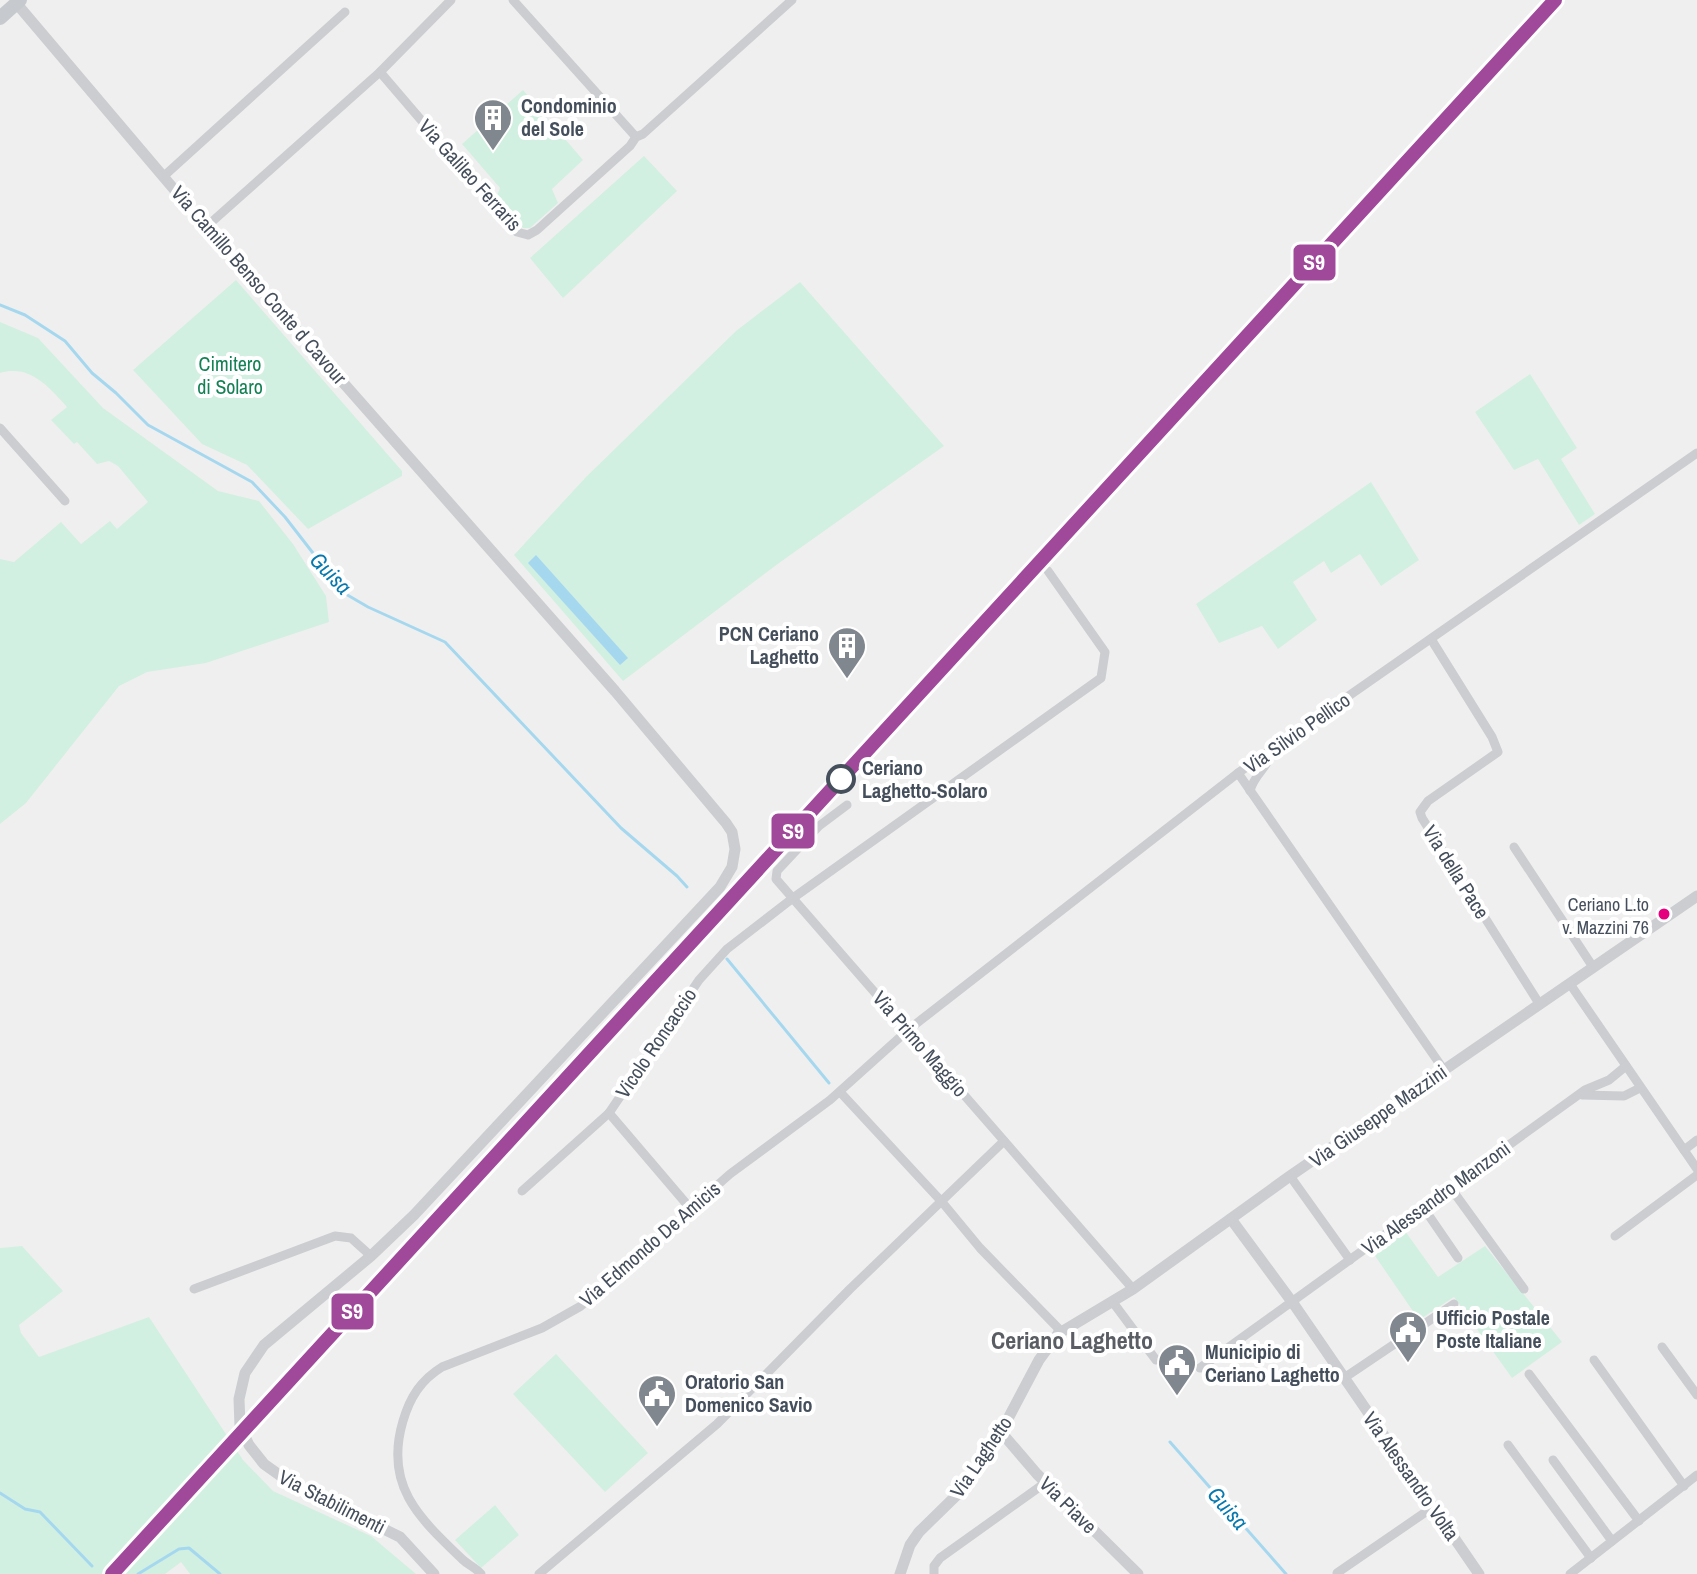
<svg xmlns="http://www.w3.org/2000/svg" width="1697" height="1574" viewBox="0 0 1697 1574" font-family="'Archivo Narrow',sans-serif">
  <rect width="100%" height="100%" fill="#f0efef"/>
  <!-- green -->
  <g fill="#d2f0e1">
    <path d="M523 90 583 160 552 189 558 203 530 228H523L496 198 500 188 462 144Z"/>
    <path d="M644 156 677 191 563 298 530 258Z"/>
    <path d="M236 280 402 471V476L308 529 247 465 202 444 133 370Z"/>
    <path d="M800 282 944 446 779 563 623 681 514 555 586 477 736 331Z"/>
    <path d="M0 322 38 338 103 408 218 491 259 501 293 544 326 596 329 622 206 663 147 672 119 686 26 803 0 824V559L14 562 61 522 81 544 110 521 117 529 148 502 118 466 109 461 97 464 77 442 74 444 51 420 67 407C49 387 30 364 0 373Z"/>
    <path d="M1530 374 1577 448 1561 459 1595 514 1579 525 1538 459 1514 470 1475 412Z"/>
    <path d="M1371 482 1419 560 1381 586 1360 554 1331 573 1324 561 1293 582 1317 620 1278 649 1262 626 1219 643 1196 604Z"/>
    <path d="M1405 1231 1438 1277 1485 1246 1562 1342 1512 1378 1454 1297 1419 1320 1373 1253Z"/>
    <path d="M22 1246 63 1291 19 1325 21 1333 39 1357 149 1317 243 1460 273 1491 371 1536 416 1574H190L181 1562 165 1574H0V1248Z"/>
    <path d="M556 1354 648 1453 605 1492 513 1394Z"/>
    <path d="M495 1505 519 1535 481 1568 455 1540Z"/>
  </g>
  <!-- water -->
  <path fill="#a5d8ef" d="M536 555 628 658 620 665 528 563Z"/>
  <g fill="none" stroke-linecap="round" stroke-linejoin="round">
    <!-- stream -->
    <g stroke="#a5d8ef" stroke-width="3">
      <path d="M0 305 25 315 65 341 92 373 116 393 148 425 252 482 285 517 344 593 368 607 445 642 621 828 677 876 687 887"/>
      <path d="M727 959 829 1083"/>
      <path d="M1170 1442 1286 1574"/>
      <path d="M0 1493 25 1509 40 1512 92 1566"/>
      <path d="M138 1574 179 1549 189 1548 220 1574"/>
    </g>
    <!-- minor -->
    <g stroke="#cbcdd0" stroke-width="9">
      <path d="M513 0 636 137"/>
      <path d="M380 72 517 232 528 235 537 230 630 146 636 137 643 134 792 0"/>
      <path d="M164 176 345 12"/>
      <path d="M206 227 380 72 451 0"/>
      <path d="M0 428 65 501"/>
      <path d="M1431 639 1492 737 1498 752 1428 801 1420 812 1422 818 1540 1005"/>
      <path d="M1238 773 1444 1070"/>
      <path d="M1250 791C1254 774 1269 767 1273 750"/>
      <path d="M847 805 819 826 777 871 776 879 1133 1289"/>
      <path d="M1514 847 1593 967"/>
      <path d="M1570 984 1697 1169"/>
      <path d="M840 1092 942 1202 980 1248 1058 1328V1334"/>
      <path d="M1582 1095 1624 1096 1640 1088"/>
      <path d="M609 1113 690 1208"/>
      <path d="M1684 1150 1697 1140"/>
      <path d="M1290 1176 1350 1260"/>
      <path d="M1450 1187 1524 1289"/>
      <path d="M522 1191 609 1113 699 980 727 949 793 898 1101 678 1105 652 1048 571"/>
      <path d="M1423 1207 1458 1258"/>
      <path d="M1615 1236 1697 1175"/>
      <path d="M194 1289 335 1236 351 1238 371 1256"/>
      <path d="M1112 1301 1156 1360"/>
      <path d="M1662 1347 1697 1395"/>
      <path d="M1594 1360 1684 1486"/>
      <path d="M1200 1368 1585 1090 1609 1080 1626 1066"/>
      <path d="M1529 1374 1639 1521"/>
      <path d="M1344 1378 1454 1304"/>
      <path d="M1508 1445 1591 1558"/>
      <path d="M1553 1460 1612 1541"/>
      <path d="M1337 1573 1433 1507"/>
      <path d="M481 1574C475 1567 468 1565 462 1559 418 1517 384 1485 403 1421 410 1397 421 1380 442 1367L542 1328 581 1306 730 1174 830 1100 908 1030 1238 773 1697 453"/>
      <path d="M539 1574 717 1424 850 1289 1004 1141"/>
      <path d="M934 1574V1566L940 1558 1045 1483"/>
      <path d="M1570 1574 1697 1475"/>
    </g>
    <!-- tertiary -->
    <g stroke="#cbcdd0" stroke-width="11">
      <path d="M17 4 206 227 615 691 726 823 732 832 735 849 732 867 720 887 414 1215 371 1256 264 1345 245 1373 239 1399 240 1426 249 1445 264 1464 292 1484 400 1537 434 1574"/>
      <path d="M1231 1219 1295 1306 1479 1574"/>
      <path d="M1001 1432 1037 1474 1138 1574"/>
      <path d="M900 1574 910 1545 919 1532 964 1488 1001 1432 1039 1360 1058 1334 1133 1289 1290 1176 1697 896"/>
    </g>
    <!-- primary -->
    <path stroke="#c6cace" stroke-width="14" d="M0 18 20 0"/>
    <defs>
      <path id="rail-1" d="M112 1574 1555 0"/>
    </defs>
    <!-- rail-1 casing -->
    <use href="#rail-1" stroke="#fff" stroke-width="20"/>
    <!-- rail-1 -->
    <use href="#rail-1" stroke="#a0499a" stroke-width="14"/>
  </g>
  <!-- icons -->
  <defs>
    <symbol id="building-pin" viewBox="-11 -11 22 30"><path d="M0 17L-7.5 6A9.5 9.5 0 1 1 7.5 6Z" fill="#81878f" stroke="#fff"/><path d="M-4-6H4V6H1V3H-1V6H-4ZM-2.5-4.3h1.7v1.8h-1.7ZM.8-4.3h1.7v1.8H.8ZM-2.5-1h1.7V.8h-1.7ZM.8-1h1.7V.8H.8Z" fill="#fff"/></symbol>
    <symbol id="civic-pin" viewBox="-11 -11 22 30"><path d="M0 17L-7.5 6A9.5 9.5 0 1 1 7.5 6Z" fill="#81878f" stroke="#fff"/><path d="M-.6-6.5H3V-4.5H.6V-3L4-1V1h2V6H-6V1h2V-1L-.6-3ZM-1.2 2.5V6h2.4V2.5Z" fill="#fff"/></symbol>
  </defs>
  <g fill-rule="evenodd">
    <use href="#building-pin" x="471" y="96" width="44" height="60"/>
    <use href="#building-pin" x="825" y="624" width="44" height="60"/>
    <use href="#civic-pin" x="1386" y="1308" width="44" height="60"/>
    <use href="#civic-pin" x="1155" y="1341" width="44" height="60"/>
    <use href="#civic-pin" x="635" y="1372" width="44" height="60"/>
  </g>
  <!-- markers -->
  <circle fill="#fff" stroke="#454f5c" stroke-width="4" cx="841" cy="779" r="13"/>
  <circle fill="#e5007d" stroke="#fff" stroke-width="3" cx="1664" cy="914" r="7"/>
  <g text-anchor="middle" stroke-width="8" stroke-linejoin="round" paint-order="stroke">
    <!-- bus labels -->
    <g font-size="18" fill="#454f5c" stroke="#fff" text-anchor="end">
      <text x="1649" y="911">Ceriano L.to<tspan x="1649" dy="23">v. Mazzini 76</tspan></text>
    </g>
    <!-- poi labels -->
    <g font-size="20" font-weight="bold" fill="#454f5c" stroke="#fff" text-anchor="start">
      <text x="521" y="113">Condominio<tspan x="521" dy="23">del Sole</tspan></text>
      <text x="819" y="641" text-anchor="end">PCN Ceriano<tspan x="819" dy="23">Laghetto</tspan></text>
      <text x="1436" y="1325">Ufficio Postale<tspan x="1436" dy="23">Poste Italiane</tspan></text>
      <text x="1205" y="1359">Municipio di<tspan x="1205" dy="23">Ceriano Laghetto</tspan></text>
      <text x="685" y="1389">Oratorio San<tspan x="685" dy="23">Domenico Savio</tspan></text>
    </g>
    <!-- street labels -->
    <g font-size="20" fill="#454f5c" stroke="#fff">
      <text transform="translate(470 175) rotate(48)" y="7">Via Galileo Ferraris</text>
      <text transform="translate(259 285) rotate(49)" y="7">Via Camillo Benso Conte d Cavour</text>
      <text transform="translate(1297 733) rotate(-35)" y="7">Via Silvio Pellico</text>
      <text transform="translate(1456 872) rotate(58)" y="7">Via della Pace</text>
      <text transform="translate(656 1043) rotate(-56)" y="7">Vicolo Roncaccio</text>
      <text transform="translate(920 1044) rotate(49)" y="7">Via Primo Maggio</text>
      <text transform="translate(1378 1116) rotate(-35)" y="7">Via Giuseppe Mazzini</text>
      <text transform="translate(1436 1198) rotate(-36)" y="7">Via Alessandro Manzoni</text>
      <text transform="translate(650 1244) rotate(-41)" y="7">Via Edmondo De Amicis</text>
      <text transform="translate(981 1457) rotate(-56)" y="7">Via Laghetto</text>
      <text transform="translate(1411 1476) rotate(55)" y="7">Via Alessandro Volta</text>
      <text transform="translate(332 1502) rotate(27)" y="7">Via Stabilimenti</text>
      <text transform="translate(1068 1505) rotate(45)" y="7">Via Piave</text>
    </g>
    <!-- park labels -->
    <g font-size="20" fill="#138055" stroke="#fff">
      <text x="230" y="371">Cimitero<tspan x="230" dy="23">di Solaro</tspan></text>
    </g>
    <!-- stop labels -->
    <g font-size="20" font-weight="bold" fill="#454f5c" stroke="#fff" text-anchor="start">
      <text x="862" y="775">Ceriano<tspan x="862" dy="23">Laghetto-Solaro</tspan></text>
    </g>
    <!-- water labels -->
    <g font-size="22" font-style="italic" fill="#0779ae" stroke="#fff">
      <text transform="translate(331 573) rotate(46)" y="8">Guisa</text>
      <text transform="translate(1228 1508) rotate(49)" y="8">Guisa</text>
    </g>
    <!-- quarter labels -->
    <g font-size="24" font-weight="bold" fill="#5a5d63" stroke="#fff">
      <text x="1072" y="1349">Ceriano Laghetto</text>
    </g>
  </g>
  <g stroke="#fff" stroke-width="3">
    <rect x="1292" y="243" width="45" height="39" rx="8" fill="#a0499a"/>
    <rect x="770" y="812" width="46" height="38" rx="8" fill="#a0499a"/>
    <rect x="330" y="1292" width="45" height="39" rx="8" fill="#a0499a"/>
  </g>
  <g font-size="22" text-anchor="middle" font-weight="bold" fill="#fff">
    <text x="1314" y="270">S9</text>
    <text x="793" y="839">S9</text>
    <text x="352" y="1319">S9</text>
  </g>
</svg>
